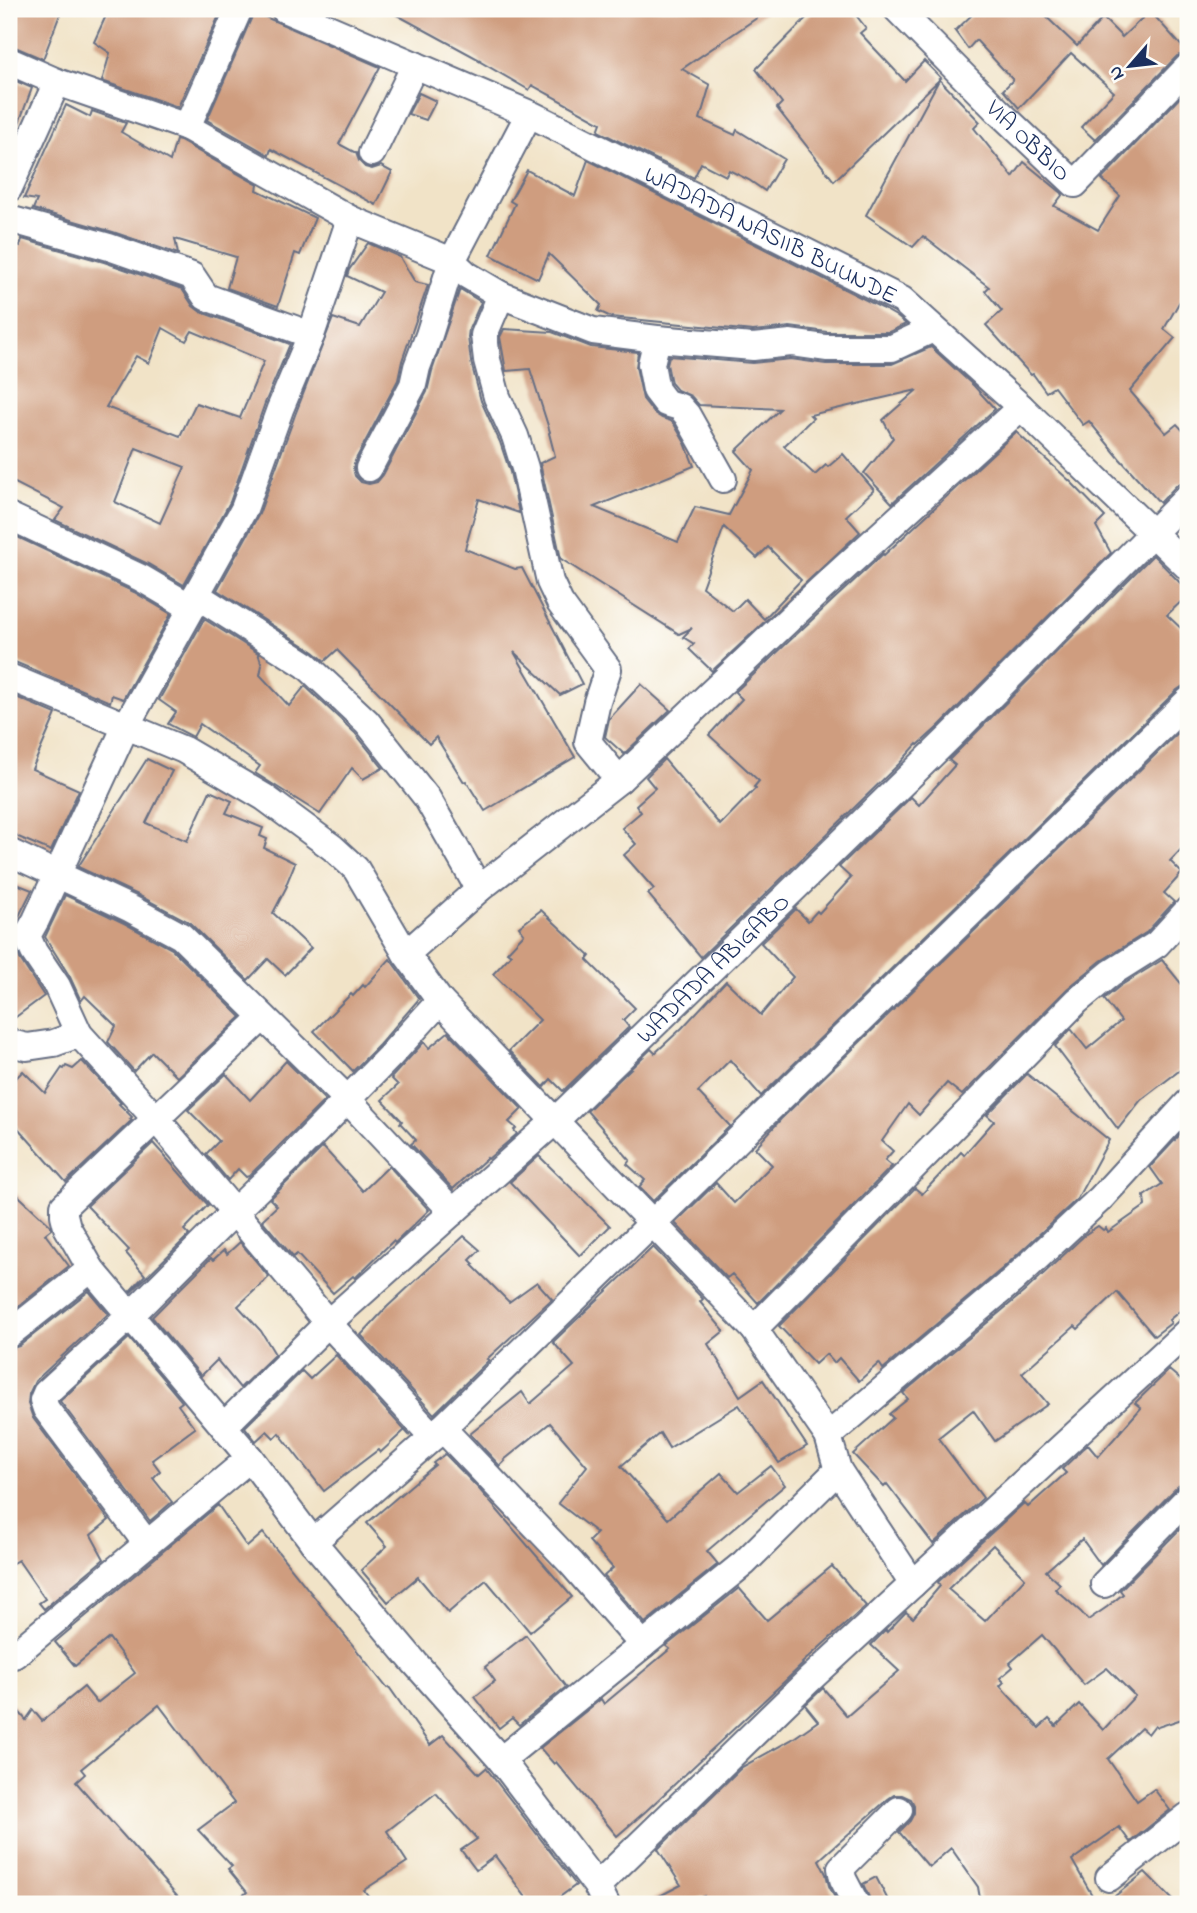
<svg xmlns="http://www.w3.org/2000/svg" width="1197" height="1913" viewBox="0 0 1197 1913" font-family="'Indie Flower',sans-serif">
  <rect width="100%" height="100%" fill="#fdfcf7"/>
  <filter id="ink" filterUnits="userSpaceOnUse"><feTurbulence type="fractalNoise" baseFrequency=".0143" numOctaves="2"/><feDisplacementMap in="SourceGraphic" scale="14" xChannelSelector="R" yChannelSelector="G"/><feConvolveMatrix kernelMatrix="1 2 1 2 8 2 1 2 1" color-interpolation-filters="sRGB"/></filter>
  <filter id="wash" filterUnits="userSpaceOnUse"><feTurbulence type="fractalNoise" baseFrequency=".00686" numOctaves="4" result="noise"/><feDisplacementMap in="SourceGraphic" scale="28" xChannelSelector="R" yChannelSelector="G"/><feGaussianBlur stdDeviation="1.57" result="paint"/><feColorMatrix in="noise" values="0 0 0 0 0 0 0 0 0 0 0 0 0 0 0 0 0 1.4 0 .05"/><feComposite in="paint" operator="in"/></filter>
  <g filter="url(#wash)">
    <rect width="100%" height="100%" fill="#f1e3c7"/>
    <g id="blocks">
      <!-- building -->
      <g fill="#cf9d7f" fill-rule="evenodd">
        <path d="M18 9H62L43 59 15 47 9 45V35Z"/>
        <path d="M109 9H222L178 107 102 81 110 53 94 42Z"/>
        <path d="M386 9H770L682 69 710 85 700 119 735 135 737 130 784 159 765 191 749 180 729 170 726 176 701 163 694 178 598 131 601 123 532 85 529 90 479 61 480 60Z"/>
        <path d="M815 9H851L866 28 860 33 905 81 924 61 941 78 939 79 980 122 974 128 1013 177 1024 162 1063 194 1054 206 1098 230 1120 196 1102 179 1188 89V287L1164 329 1175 338 1130 391 1166 433 1177 424 1188 436V482L1177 485 1160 503 1120 459 1089 421 1083 425 1054 387 1046 392 1033 374 1031 375 986 325 1002 311 985 291 989 287 923 236 913 247 866 215 939 80 834 181 777 108 782 103 756 69Z"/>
        <path d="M978 9H1038L1077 46 1103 18 1122 37 1150 11 1187 52 1177 56 1095 140 1081 127 1114 92 1071 53 1019 108 1003 90 1013 80 976 40 968 49 955 31Z"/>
        <path d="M254 12 380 67 339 144 356 153 359 161 365 167 372 169 381 166 392 172 376 205 271 149 269 155 207 120Z"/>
        <path d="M9 78 32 88 11 144 9 143Z"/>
        <path d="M419 93 436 101 426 120 408 114Z"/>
        <path d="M66 105 90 117 92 111 126 123 121 132 170 161 176 140 180 141 258 185 257 190 315 218 300 255 295 253 278 306 227 288 236 257 175 239 178 254 113 232 33 209 37 200 24 198Z"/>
        <path d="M588 160 882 308 896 316 906 324 889 332H827L790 327 753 331 611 317 598 311 601 305 549 254 538 279 491 255 515 204 510 201 527 170 575 196Z"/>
        <path d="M22 239 104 262 182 289 193 306 201 312 290 344 265 403 230 502 184 585 148 564 55 520 64 508 9 480V242L20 246ZM163 328 186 341 192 331 264 361 240 418 196 403 180 436 106 407 136 356 149 363ZM136 448 185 467 160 523 115 502Z"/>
        <path d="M368 243 400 257 415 282 428 285 402 361 398 380 355 461 353 468 355 476 361 482 369 484 377 482 383 475 427 392 432 371 460 289 481 302 469 329 468 337 471 362 481 401 500 442 510 472 519 513 479 499 465 549 515 569 522 568 582 684 560 695 514 652 575 757 485 811 466 781 464 782 436 737 429 744 337 650 325 661 314 652 217 590 259 514 295 415 333 318 360 327 381 292 347 276 349 270Z"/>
        <path d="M504 329 552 332 591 347 638 352 636 367 643 399 654 413 662 418 671 421 674 424 685 443 694 466 594 507 678 542 695 507 729 515 753 470 736 451 780 409 699 405 691 396 677 390 671 383 667 364 669 356 752 363 791 359 826 364H892L931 347 974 386 995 409 892 503 864 473 893 438 883 420 917 390 810 415 813 418 784 446 815 475 826 465 828 467 843 454 874 490 846 516 860 532 712 671 689 649 694 644 683 637 692 628 679 634 561 559 540 463 555 456 549 433 550 432 530 369 506 371 500 337ZM724 527 757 558 768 547 801 580 764 619 745 599 733 611 702 587Z"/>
        <path d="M1016 432 1072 483 1105 517 1096 526 1111 553 938 727 918 745 917 744 899 764 701 957 648 894 654 889 624 855 636 844 622 828 641 812 636 805 655 788 646 777 664 759 720 825 756 788 754 787 759 781 709 735 742 699 735 692 832 601 883 554 884 555Z"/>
        <path d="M9 533 134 592 171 614 123 699 112 695 110 702 15 662H9Z"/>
        <path d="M1153 555 1188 591V595L1167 615 1188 635V686H1183L1177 690 761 1096 730 1060 698 1092 730 1126 653 1201 639 1187 645 1180 627 1164 630 1160 587 1111 651 1049 655 1053 682 1028 726 981 761 1015 793 977 761 943 796 909 808 921 817 911 819 913 851 878 839 867 911 797 919 805 955 765 949 760Z"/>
        <path d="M204 619 258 653 262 665 260 675 289 706 305 686 355 733 383 768 363 779 352 768 320 814 255 773 260 766 200 724 193 737 168 724 176 712 159 700Z"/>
        <path d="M641 684 670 710 624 754 605 737 609 719Z"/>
        <path d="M9 694 56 714 32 769 79 790 51 851 9 833Z"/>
        <path d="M1188 723V842L1170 861 1182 873 1164 893 1174 902 1147 932 1101 961 1067 989 962 1095 947 1083 919 1115 908 1104 882 1141 893 1151 885 1160 892 1166 758 1303 732 1274 727 1278 675 1223 716 1183 734 1203 772 1165 755 1148 781 1119Z"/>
        <path d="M147 759 172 771 146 823 187 841 210 791 232 801 226 813 263 828 260 836 267 839 264 848 295 863 286 885 287 886 273 913 311 948 285 975 268 959 248 980 189 922 138 895 78 867Z"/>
        <path d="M9 881 32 890 13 928 11 936 20 959 44 996 9 1022Z"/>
        <path d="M65 895 124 923 172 949 241 1017 177 1077 152 1052 134 1071 108 1042 116 1026 85 996 81 1001 70 977 45 937Z"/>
        <path d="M541 910 590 956 587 960 635 1008 623 1020 629 1027 563 1091 551 1079 544 1087 509 1051 540 1020 493 974 511 955 507 952 524 934 519 927Z"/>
        <path d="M390 959 419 999 379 1045 353 1071 314 1031 351 994 353 996 363 985 365 987Z"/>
        <path d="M1162 960 1188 992V1064L1141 1100 1118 1129 1055 1046 1071 1029 1087 1049 1121 1021 1104 999 1120 986Z"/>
        <path d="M448 1032 522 1109 509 1122 516 1128 514 1130 517 1134 488 1159 487 1158 453 1189 411 1144 416 1140 400 1123 402 1121 382 1100 398 1085 391 1078 424 1042 429 1048Z"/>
        <path d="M82 1061 121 1103 119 1104 132 1117 130 1119 132 1120 66 1182 9 1118V1085L23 1071 45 1093 62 1068 64 1069 66 1066 73 1069Z"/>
        <path d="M286 1061 325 1100 249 1176 246 1177 238 1169 228 1180 206 1154 219 1141 188 1110 226 1074 250 1100Z"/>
        <path d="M1027 1074 1109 1140 1077 1199 1003 1268 883 1369 879 1363 859 1381 839 1358 834 1363 826 1354 815 1364 779 1326 915 1188 922 1194 961 1152 964 1155 994 1121 987 1115Z"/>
        <path d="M1188 1126V1304L1169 1320 1171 1323 1154 1336 1117 1292 1078 1329 1075 1326 1022 1373 1048 1404 995 1441 973 1410 938 1438 983 1498 933 1544 887 1484 884 1487 853 1454 893 1418 889 1414 908 1399 903 1393 1024 1292 1086 1234 1098 1226 1103 1230 1106 1228 1108 1232 1145 1206 1144 1196 1162 1184 1150 1167Z"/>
        <path d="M153 1143 208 1205 184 1230 189 1235 131 1292 130 1291 145 1275 126 1253 129 1250 87 1206Z"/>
        <path d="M323 1147 363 1191 389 1166 429 1210 395 1243 393 1241 355 1278 353 1276 333 1293 297 1254 293 1257 262 1220 277 1206 270 1199Z"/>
        <path d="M539 1156 610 1226 580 1256 510 1182Z"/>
        <path d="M9 1187 51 1226V1229L45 1234 69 1266 9 1314Z"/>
        <path d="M464 1236 480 1250 470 1260 474 1264 472 1265 509 1302 537 1282 552 1299 487 1359 489 1360 434 1414 361 1335 387 1307Z"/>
        <path d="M240 1242 269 1277 238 1306 261 1331 275 1354 240 1388 217 1360 201 1376 152 1317 211 1258 213 1260 224 1250 227 1254Z"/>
        <path d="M653 1247 703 1299 700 1302 724 1331 708 1344 740 1396 763 1380 807 1446 779 1463 739 1405 669 1448 660 1433 621 1466 668 1519 721 1473 738 1492 771 1466 785 1485 707 1551 718 1564 645 1623 604 1576 613 1568 589 1541 597 1533 558 1503 587 1466 550 1423 504 1460 505 1461 500 1466 470 1434 522 1392 530 1404 574 1366 553 1342Z"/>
        <path d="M89 1291 108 1314 35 1381 29 1394 28 1404 33 1418 109 1520 91 1535 104 1559 44 1609 39 1603 45 1599 18 1560 9 1565V1349L19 1346Z"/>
        <path d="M129 1338 179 1398 182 1402 178 1405 195 1428 152 1460 160 1471 153 1478 172 1502 150 1521 60 1401Z"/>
        <path d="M336 1355 410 1436 405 1430 380 1453 378 1450 324 1491 279 1433 274 1438 267 1431 256 1441 245 1427 302 1371 310 1379Z"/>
        <path d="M1169 1370 1188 1386V1483H1183L1177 1487 1101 1565 1082 1539 1046 1571 1060 1584 1055 1589 1081 1612 1088 1620 1107 1607 1123 1594 1120 1590 1182 1527 1188 1533V1717L1158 1727 1155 1725 1148 1734 1141 1728 1108 1759 1137 1801 1154 1789 1170 1810 1130 1842 1119 1827 1072 1860 1097 1904H981L978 1887 951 1848 929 1867 899 1832 910 1821 914 1813V1805L911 1799 902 1795H894L888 1799 819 1860 826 1874 829 1886 838 1904H707L704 1896 687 1904H644L681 1885 658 1849 742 1767 791 1740 818 1721 805 1705 823 1688 847 1716 899 1671 871 1645 886 1630 887 1632 906 1612 913 1618 940 1586 938 1582 1024 1503 1028 1507 1066 1473 1062 1469 1083 1449 1088 1445 1098 1457 1141 1408 1135 1403ZM993 1545 1025 1578 985 1621 948 1589ZM1042 1635 1084 1685 1107 1668 1135 1696 1103 1730 1079 1704 1056 1726 1049 1719 1039 1728 1000 1686 1004 1682 1000 1678 1013 1667 1010 1663Z"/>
        <path d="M445 1454 479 1489 572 1597 530 1632 486 1580 448 1613 418 1577 388 1602 361 1570 387 1546 367 1523 435 1465 433 1463Z"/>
        <path d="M218 1505 247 1547 263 1533 387 1688 389 1687 430 1745 443 1735 479 1774 486 1768 576 1885 550 1904H531L495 1856 476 1870 461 1850 477 1839 436 1793 387 1831 407 1862 364 1890 374 1904H232L247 1892 228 1869 232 1866 198 1830 234 1803 159 1705 81 1769 85 1774 76 1782 184 1904H18L9 1892V1700L26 1720 33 1710 42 1721 84 1687 97 1703 135 1673 109 1638 75 1666 55 1642Z"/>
        <path d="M832 1566 866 1606 802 1663 803 1664 785 1681 646 1811 617 1836 556 1762 554 1764 540 1748 601 1699 604 1704 670 1649 666 1646 739 1588 767 1620Z"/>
        <path d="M526 1635 566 1687 519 1725 512 1718 499 1728 475 1697 495 1681 485 1667Z"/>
        <path d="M1145 1872 1177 1904H1105Z"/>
        <path d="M876 1877 890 1904H872L863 1884Z"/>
      </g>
    </g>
  </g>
  <g filter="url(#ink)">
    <use href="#blocks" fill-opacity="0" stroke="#666e83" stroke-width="2"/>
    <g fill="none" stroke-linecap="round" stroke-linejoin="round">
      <defs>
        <g id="minor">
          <path id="s1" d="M284 9 532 115 902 300 1021 407 1188 567"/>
          <path id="s2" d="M897 9 998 111 1075 184 1188 67"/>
          <path d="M9 61 57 82 187 127 350 219 452 261 467 275 501 295 593 331 657 339 753 347 791 343 826 348H892L933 329"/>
          <path d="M187 127 239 9"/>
          <path d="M372 153 415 65"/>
          <path d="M9 188 57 82"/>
          <path d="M9 219 109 247 192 276 206 297 311 335"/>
          <path d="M350 219 311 335 280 409 244 509 196 595 192 608 126 726 36 920 27 936 34 952 57 986 79 1034 157 1120 328 1323 433 1437"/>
          <path d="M501 295 484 335 487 360 497 397 515 436 525 468 550 582 560 603 608 669 597 702 588 742 619 780"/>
          <path d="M657 339 651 364 656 390 666 403 680 407 687 415 723 479"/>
          <path d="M369 468 413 385 417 367 429 335 452 261 529 114"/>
          <path d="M9 516 141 578 192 608"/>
          <path d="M196 595 306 665 367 722 427 798 479 889"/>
          <path d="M9 677 184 750 264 797 333 848 356 869 406 954"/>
          <path d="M9 852 131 909 181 936 347 1099 453 1212"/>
          <path d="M263 1017 64 1206V1215L67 1227 91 1269 250 1458 313 1542 415 1663 501 1760 597 1886"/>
          <path d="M9 1041 10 1043 27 1047 54 1043 79 1034"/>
          <path d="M754 1329 1077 1001 1111 973 1157 944 1188 910"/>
          <path d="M9 1334 91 1269"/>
          <path id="s3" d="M224 1426 328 1323 555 1121 949 738 1188 497"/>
          <path d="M442 1428 572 1564 643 1645"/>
          <path d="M828 1436 1013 1280 1101 1198 1188 1103"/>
          <path d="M313 1542 433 1437 1188 701"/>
          <path d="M147 1544 46 1409 43 1400 46 1393 131 1315 235 1211 287 1161 390 1056 440 1001"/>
          <path d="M913 1584 1188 1331"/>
          <path d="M1104 1584 1188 1498"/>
          <path d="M14 1655 250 1458"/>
          <path d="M501 1760 744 1563 838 1470"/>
          <path d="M1109 1878 1188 1816"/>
          <path d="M606 1904 597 1886 808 1681 913 1584 838 1470 828 1436 754 1329 440 1001 406 954 479 889 619 780 821 589 1021 407"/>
          <path d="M856 1904 843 1879 841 1868 899 1810"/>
        </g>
      </defs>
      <!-- minor casing -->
      <use href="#minor" stroke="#666e83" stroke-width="30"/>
      <!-- minor -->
      <use href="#minor" stroke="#fff" stroke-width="26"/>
    </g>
  </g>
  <g text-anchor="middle" stroke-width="5" stroke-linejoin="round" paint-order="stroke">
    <!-- street labels -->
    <g font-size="24" fill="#1b2f5e" stroke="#fdfcf7">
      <text dy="8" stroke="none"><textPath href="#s2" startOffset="186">VIA OBBIO</textPath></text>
      <text dy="8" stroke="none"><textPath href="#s1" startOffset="537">WADADA NASIIB BUUNDE</textPath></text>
      <text dy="8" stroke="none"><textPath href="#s3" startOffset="670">WADADA ABIGABO</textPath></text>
    </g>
  </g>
  <!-- margin -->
  <rect width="1197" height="1913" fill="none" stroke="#fdfcf7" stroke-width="35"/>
  <!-- north arrow -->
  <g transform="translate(1130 66) rotate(242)" stroke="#fdfcf7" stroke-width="5" paint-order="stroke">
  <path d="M0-5L12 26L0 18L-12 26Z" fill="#1b2f5e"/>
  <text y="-10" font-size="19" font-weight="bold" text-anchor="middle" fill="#1b2f5e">N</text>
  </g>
</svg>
